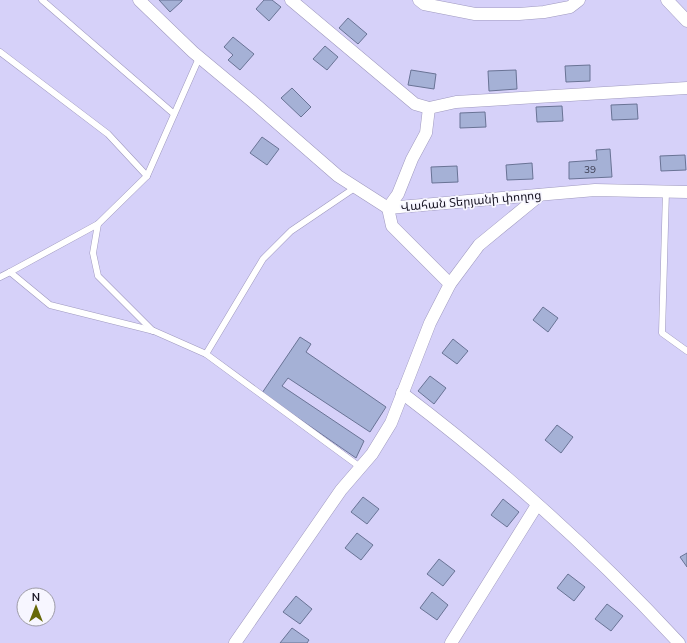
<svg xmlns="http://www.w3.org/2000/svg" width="687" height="643" viewBox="0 0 687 643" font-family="Mulish,'Noto Sans Armenian',sans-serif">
  <rect width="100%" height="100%" fill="#d6d1f9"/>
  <!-- building -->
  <g fill="#a5b1d6" stroke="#697395">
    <path d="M159 0H182V1L170 12Z"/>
    <path d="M264 0H272L281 7 269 21 256 9Z"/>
    <path d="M348 18 367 34 358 44 339 28Z"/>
    <path d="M233 37 254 54 240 70 228 60 233 55 224 47Z"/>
    <path d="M325 46 338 57 327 70 313 59Z"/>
    <path d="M590 65V81L566 82 565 66Z"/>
    <path d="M411 70 436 74 434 89 408 85Z"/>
    <path d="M516 70 517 89 489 91 488 71Z"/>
    <path d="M292 88 311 107 301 117 281 98Z"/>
    <path d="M637 104 638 119 612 120 611 105Z"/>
    <path d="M562 106 563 121 537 122 536 107Z"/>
    <path d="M485 112 486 127 460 128V113Z"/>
    <path d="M262 137 279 149 267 165 250 153Z"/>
    <path d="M610 149 612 177 569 179V162L597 160 596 150Z"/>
    <path d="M685 155 686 170 661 171 660 156Z"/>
    <path d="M532 163 533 179 507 180 506 165Z"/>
    <path d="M457 166 458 182 432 183 431 167Z"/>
    <path d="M543 307 558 318 548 332 533 320Z"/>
    <path d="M300 337 311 344 306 352 386 407 370 432 288 378 282 386 364 441 356 458 262 393Z"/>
    <path d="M453 339 468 351 457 364 442 353Z"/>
    <path d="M430 376 446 388 434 404 418 391Z"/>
    <path d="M557 425 573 437 561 453 545 440Z"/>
    <path d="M363 497 379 509 367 524 351 512Z"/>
    <path d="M503 499 519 512 507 527 491 515Z"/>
    <path d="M357 533 373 545 361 560 345 548Z"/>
    <path d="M687 553V567L680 557Z"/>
    <path d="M439 559 455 571 443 586 427 574Z"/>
    <path d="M568 574 585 587 574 601 557 588Z"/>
    <path d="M432 592 448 605 437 620 420 608Z"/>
    <path d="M296 596 312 609 300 624 283 612Z"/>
    <path d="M607 604 623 616 611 631 595 619Z"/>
    <path d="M292 628 309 640 307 643H280Z"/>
  </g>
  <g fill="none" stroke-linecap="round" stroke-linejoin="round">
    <defs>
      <g id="lane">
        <path d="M42 0 174 114"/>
        <path d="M0 52 108 134 147 176"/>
        <path d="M666 191 662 333 687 351"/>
        <path d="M98 224 93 253 98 276 153 331"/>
        <path d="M10 272 98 224 147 176 199 58"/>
        <path d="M0 277 10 272 50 305 154 331 206 354 360 467"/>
        <path d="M206 354 263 259 291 231 356 187"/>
      </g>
      <g id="street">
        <path d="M139 0 193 52 253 102 338 176 388 208 595 190 687 192"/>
        <path d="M291 0 415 104 429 108 456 102 687 88"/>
        <path d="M419 0 424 4 475 14H519L544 12 570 7 579 0"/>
        <path d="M667 0 687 21"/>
        <path d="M429 108 426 133 412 159 398 194 388 208 392 226 450 284"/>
        <path d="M402 393C501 468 595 552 679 643"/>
        <path d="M235 643 341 490 372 454 391 423 430 323 450 284 479 245 540 195"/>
        <path d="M451 643 537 505"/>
      </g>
    </defs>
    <!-- lane casing -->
    <use href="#lane" stroke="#9f99bf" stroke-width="7"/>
    <!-- street casing -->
    <use href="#street" stroke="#9f99bf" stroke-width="13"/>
    <!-- lane -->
    <use href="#lane" stroke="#fff" stroke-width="6"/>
    <!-- street -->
    <use href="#street" stroke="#fff" stroke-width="12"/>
  </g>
  <g text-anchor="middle" stroke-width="3.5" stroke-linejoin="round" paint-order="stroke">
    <!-- number labels -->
    <g font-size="10" fill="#3b3c50">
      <text x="590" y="173">39</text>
    </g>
    <!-- street labels -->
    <g font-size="12" fill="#181523" stroke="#f7f6ff">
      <text transform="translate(471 201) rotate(-5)" y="4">Վահան Տերյանի փողոց</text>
    </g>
  </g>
  <!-- north arrow -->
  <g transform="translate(36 607)"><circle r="19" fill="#f7f6ff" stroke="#9e9ca7"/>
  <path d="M0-3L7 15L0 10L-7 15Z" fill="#676909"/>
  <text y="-6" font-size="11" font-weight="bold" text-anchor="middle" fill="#181523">N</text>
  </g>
</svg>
